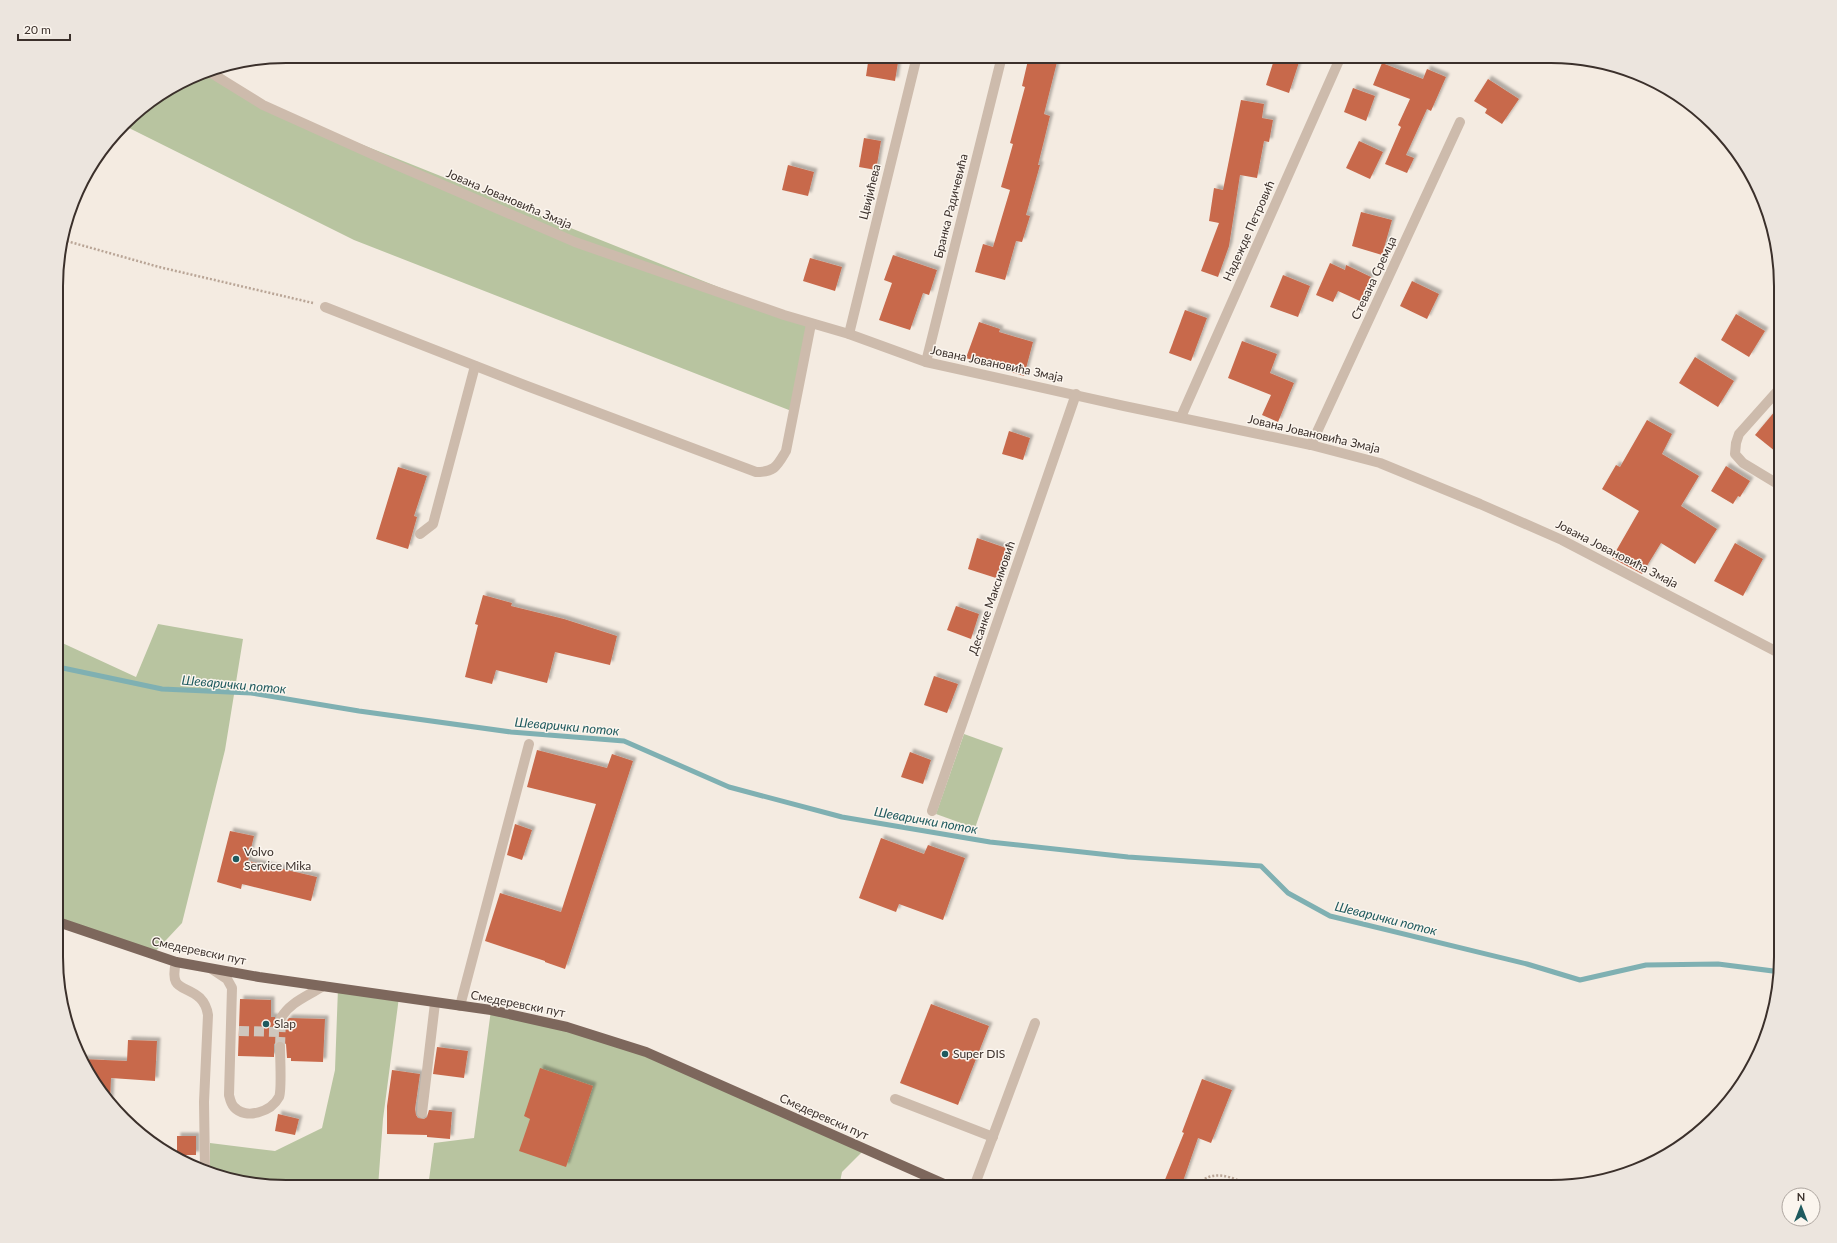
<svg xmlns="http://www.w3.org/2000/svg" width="1837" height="1243" viewBox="0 0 1837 1243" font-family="Lato,sans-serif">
  <defs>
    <filter id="shadow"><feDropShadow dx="3.5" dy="-3.5" stdDeviation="1" flood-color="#0004"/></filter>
  </defs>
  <rect width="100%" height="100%" fill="#f4ebe1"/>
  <!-- green -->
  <g fill="#b8c4a0">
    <path d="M217 70 263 105 811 324 794 412 354 240 125 126 134 113 198 73Z"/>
    <path d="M158 624 243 639 225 750 182 923 152 955 58 922V641L136 677Z"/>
    <path d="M964 734 1003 748 975 828 936 814Z"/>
    <path d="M338 988 399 997 383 1119 378 1187H286L210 1174V1143L275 1151 322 1128 335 1070Z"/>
    <path d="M491 1010 600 1037 865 1149 842 1172 839 1187H492L475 1179 428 1187 434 1143 474 1138Z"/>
  </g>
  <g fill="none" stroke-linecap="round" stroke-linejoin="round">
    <!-- stream -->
    <path stroke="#7fb0b2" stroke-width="5" d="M58 667 162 689 251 693 359 711 511 732 624 741 729 787 842 817 990 842 1128 857 1261 866 1288 893 1330 916 1527 964 1580 980 1646 965 1718 964 1781 972"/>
  </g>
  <!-- building -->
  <g fill="#c8694b" filter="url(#shadow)">
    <path d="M869 56H899L895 81 866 76Z"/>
    <path d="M1029 56 1057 62 1044 114 1050 116 1038 165H1040L1026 215 1030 216 1022 242 1016 241 1005 280 975 272 983 244 993 247 1010 190 1001 187 1013 144 1010 143 1025 87 1022 86Z"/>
    <path d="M1280 56H1301L1289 93 1266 85 1273 63 1277 64Z"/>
    <path d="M1382 63 1423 79 1427 69 1446 77 1431 111 1427 109 1406 155 1414 158 1407 173 1385 164 1401 127 1398 125 1410 99 1373 85Z"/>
    <path d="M1488 79 1519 99 1502 124 1485 113 1487 109 1474 101Z"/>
    <path d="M1353 88 1375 96 1366 121 1344 112Z"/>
    <path d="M1241 100 1264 104 1262 118 1273 120 1269 142 1264 141 1257 178 1240 175 1229 246 1218 277 1201 271 1219 223 1209 221 1214 188 1223 190Z"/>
    <path d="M864 138 881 141 876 170 859 167Z"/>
    <path d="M1359 141 1383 152 1370 179 1346 168Z"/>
    <path d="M788 165 814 172 808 196 782 190Z"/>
    <path d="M1361 212 1392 220 1382 255 1352 246Z"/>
    <path d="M893 255 937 270 929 295 923 293 910 330 879 320 892 283 884 280Z"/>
    <path d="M810 258 842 267 835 291 803 281Z"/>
    <path d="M1330 263 1345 270 1346 265 1371 277 1360 301 1338 291 1333 302 1316 295Z"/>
    <path d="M1283 275 1310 286 1298 317 1270 307Z"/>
    <path d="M1412 281 1439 294 1427 319 1400 306Z"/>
    <path d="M1185 310 1207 318 1191 361 1169 353Z"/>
    <path d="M1736 314 1765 331 1749 357 1721 340Z"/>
    <path d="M979 322 1000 329 999 332 1033 342 1024 376 966 358Z"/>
    <path d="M1242 341 1277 354 1270 373 1294 383 1278 422 1262 415 1271 395 1228 378Z"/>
    <path d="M1695 357 1734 381 1718 407 1679 383Z"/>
    <path d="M1781 404V456L1755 435Z"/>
    <path d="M1647 420 1672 434 1662 454 1699 476 1681 506 1717 529 1695 564 1661 543 1642 574 1612 558 1639 511 1602 489 1616 465 1620 467Z"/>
    <path d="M1009 431 1030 438 1023 460 1002 454Z"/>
    <path d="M1726 466 1750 481 1740 497 1738 496 1733 504 1711 491Z"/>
    <path d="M398 467 427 476 414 516 417 517 408 549 376 539Z"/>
    <path d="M977 538 1006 548 996 578 968 569Z"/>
    <path d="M1735 543 1763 559 1743 596 1714 581Z"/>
    <path d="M483 595 512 603 511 606 564 619 617 636 610 665 555 652 547 683 496 670 492 684 465 677 478 625 475 624Z"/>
    <path d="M956 606 979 614 971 639 947 630Z"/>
    <path d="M934 676 958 684 947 713 924 705Z"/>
    <path d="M537 750 607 768 612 754 633 761 565 969 545 962V961L485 941 500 893 561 912 596 804 527 787Z"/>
    <path d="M910 752 931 760 923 784 901 777Z"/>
    <path d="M515 824 532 830 522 860 507 855Z"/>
    <path d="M230 831 254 836 248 861 317 877 311 901 242 884 241 889 217 882Z"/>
    <path d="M881 838 924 854 928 845 965 858 943 920 899 904 896 912 859 898Z"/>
    <path d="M240 999 271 1000V1017H275V1021L280 1024H284L289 1018 325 1019 323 1062 291 1061V1058H287L286 1044 280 1041 274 1044V1057L238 1056Z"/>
    <path d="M931 1004 989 1026 958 1105 900 1083Z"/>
    <path d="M128 1040 157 1041 155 1081 111 1078 110 1102 87 1072 82 1059 127 1061Z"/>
    <path d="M437 1047 468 1051 464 1078 433 1074Z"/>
    <path d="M540 1068 593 1086 566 1167 519 1151 530 1119 524 1116Z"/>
    <path d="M392 1070 420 1074 415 1109 416 1115 418 1118 424 1119 427 1117 429 1110 452 1112 450 1139 427 1137V1135L387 1134V1106Z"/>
    <path d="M1202 1079 1232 1090 1211 1143 1198 1138 1181 1187H1162L1184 1133 1182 1132Z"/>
    <path d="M278 1114 299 1119 295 1135 275 1131Z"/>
    <rect x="177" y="1136" width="19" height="19"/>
  </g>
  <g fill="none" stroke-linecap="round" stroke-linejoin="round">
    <!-- minor-tunnel -->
    <g stroke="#cfc6bd" stroke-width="10" stroke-dasharray="10 5" stroke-linecap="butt">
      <path d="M239 1031 280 1032"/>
      <path d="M280 1047 281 1018"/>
    </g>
    <!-- path -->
    <g stroke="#b9a596" stroke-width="2.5" stroke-dasharray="2 2" stroke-linecap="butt">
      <path d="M63 240 159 267 313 303"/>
      <path d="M1196 1187C1211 1167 1233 1177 1252 1187"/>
    </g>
    <!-- minor -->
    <g stroke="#cdbbac" stroke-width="10">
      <path d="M208 71 263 105 394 164 575 242 784 315 849 334 926 362 1124 406 1311 445 1380 463 1480 504 1562 540 1781 654"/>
      <path d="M325 307 527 386 756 472C775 472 777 466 786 451L811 324"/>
      <path d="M849 334 917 56"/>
      <path d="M926 362 1002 56"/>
      <path d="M1781 387 1739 434 1736 443 1735 454 1743 463 1781 486"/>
      <path d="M1181 417 1341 56"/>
      <path d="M1311 445 1460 122"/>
      <path d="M420 534 433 524 475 366"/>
      <path d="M932 811 1076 394"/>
      <path d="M176 962C169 992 185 984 200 998 205 1003 207 1008 208 1015L204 1102 205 1171"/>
      <path d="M212 969 227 979 232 988 229 1095C230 1099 231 1104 234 1107 246 1120 271 1112 279 1097 282 1091 280 1057 280 1047"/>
      <path d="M460 1006 529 744"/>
      <path d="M281 1018C290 1002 308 996 323 986"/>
      <path d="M895 1099 993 1137"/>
      <path d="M422 1113 435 1003"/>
      <path d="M974 1187 1035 1023"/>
    </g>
    <!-- major -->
    <path stroke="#7d675c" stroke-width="10" d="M58 922 176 962 259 977 491 1010 567 1027 646 1052 951 1187"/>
  </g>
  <!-- markers -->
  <g fill="#1f5a5e" stroke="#fbf5ee" stroke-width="1.5">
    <circle cx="236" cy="859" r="4"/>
    <circle cx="266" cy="1024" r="4"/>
    <circle cx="945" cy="1054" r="4"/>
  </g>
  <g text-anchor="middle" stroke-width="3" stroke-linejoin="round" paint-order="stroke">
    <!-- street labels -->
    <g font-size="12" fill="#3b302b" stroke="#fbf5ee">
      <text transform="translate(870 192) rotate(-76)" y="4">Цвијићева</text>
      <text transform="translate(509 199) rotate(23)" y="4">Јована Јовановића Змаја</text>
      <text transform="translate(951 206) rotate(-76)" y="4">Бранка Радичевића</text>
      <text transform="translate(1249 231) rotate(-66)" y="4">Надежде Петровић</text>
      <text transform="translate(1374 278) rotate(-65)" y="4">Стевана Сремца</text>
      <text transform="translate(997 364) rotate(12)" y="4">Јована Јовановића Змаја</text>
      <text transform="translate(1314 434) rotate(13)" y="4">Јована Јовановића Змаја</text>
      <text transform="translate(1617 554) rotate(27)" y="4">Јована Јовановића Змаја</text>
      <text transform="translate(992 598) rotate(-71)" y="4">Десанке Максимовић</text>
      <text transform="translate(199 951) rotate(12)" y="4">Смедеревски пут</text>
      <text transform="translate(518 1004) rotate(11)" y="4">Смедеревски пут</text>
      <text transform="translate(824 1117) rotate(24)" y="4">Смедеревски пут</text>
    </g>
    <!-- poi labels -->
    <g font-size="12" fill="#3b302b" stroke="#fbf5ee" text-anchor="start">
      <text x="244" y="856">Volvo<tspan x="244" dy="14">Service Mika</tspan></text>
      <text x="274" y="1028">Slap</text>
      <text x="953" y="1058">Super DIS</text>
    </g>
    <!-- water labels -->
    <g font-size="13" font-style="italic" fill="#1f5a5e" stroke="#fbf5ee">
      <text transform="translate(234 684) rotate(5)" y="5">Шеварички поток</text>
      <text transform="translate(567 726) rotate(5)" y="5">Шеварички поток</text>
      <text transform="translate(926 820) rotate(10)" y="5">Шеварички поток</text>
      <text transform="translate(1386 918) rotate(14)" y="5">Шеварички поток</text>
    </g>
  </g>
  <!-- crop -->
  <path d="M0 0H1837V1243H0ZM286 63H1551A223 223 0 0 1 1774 286V957A223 223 0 0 1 1551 1180H286A223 223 0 0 1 63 957V286A223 223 0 0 1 286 63Z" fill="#ece5de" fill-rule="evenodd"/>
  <path fill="none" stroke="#3b302b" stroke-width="2" d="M286 63H1551A223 223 0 0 1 1774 286V957A223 223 0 0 1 1551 1180H286A223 223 0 0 1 63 957V286A223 223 0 0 1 286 63Z"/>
  <!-- north arrow -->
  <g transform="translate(1801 1207)"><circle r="19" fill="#fbf5ee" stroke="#aea6a0"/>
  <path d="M0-3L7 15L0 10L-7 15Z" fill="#1f5a5e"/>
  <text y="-6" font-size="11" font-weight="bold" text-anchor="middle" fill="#3b302b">N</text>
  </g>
  <!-- scale -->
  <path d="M18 34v6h52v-6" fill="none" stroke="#3b302b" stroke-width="2"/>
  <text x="24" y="34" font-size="12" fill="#3b302b" stroke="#fbf5ee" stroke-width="3" paint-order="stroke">20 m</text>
</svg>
